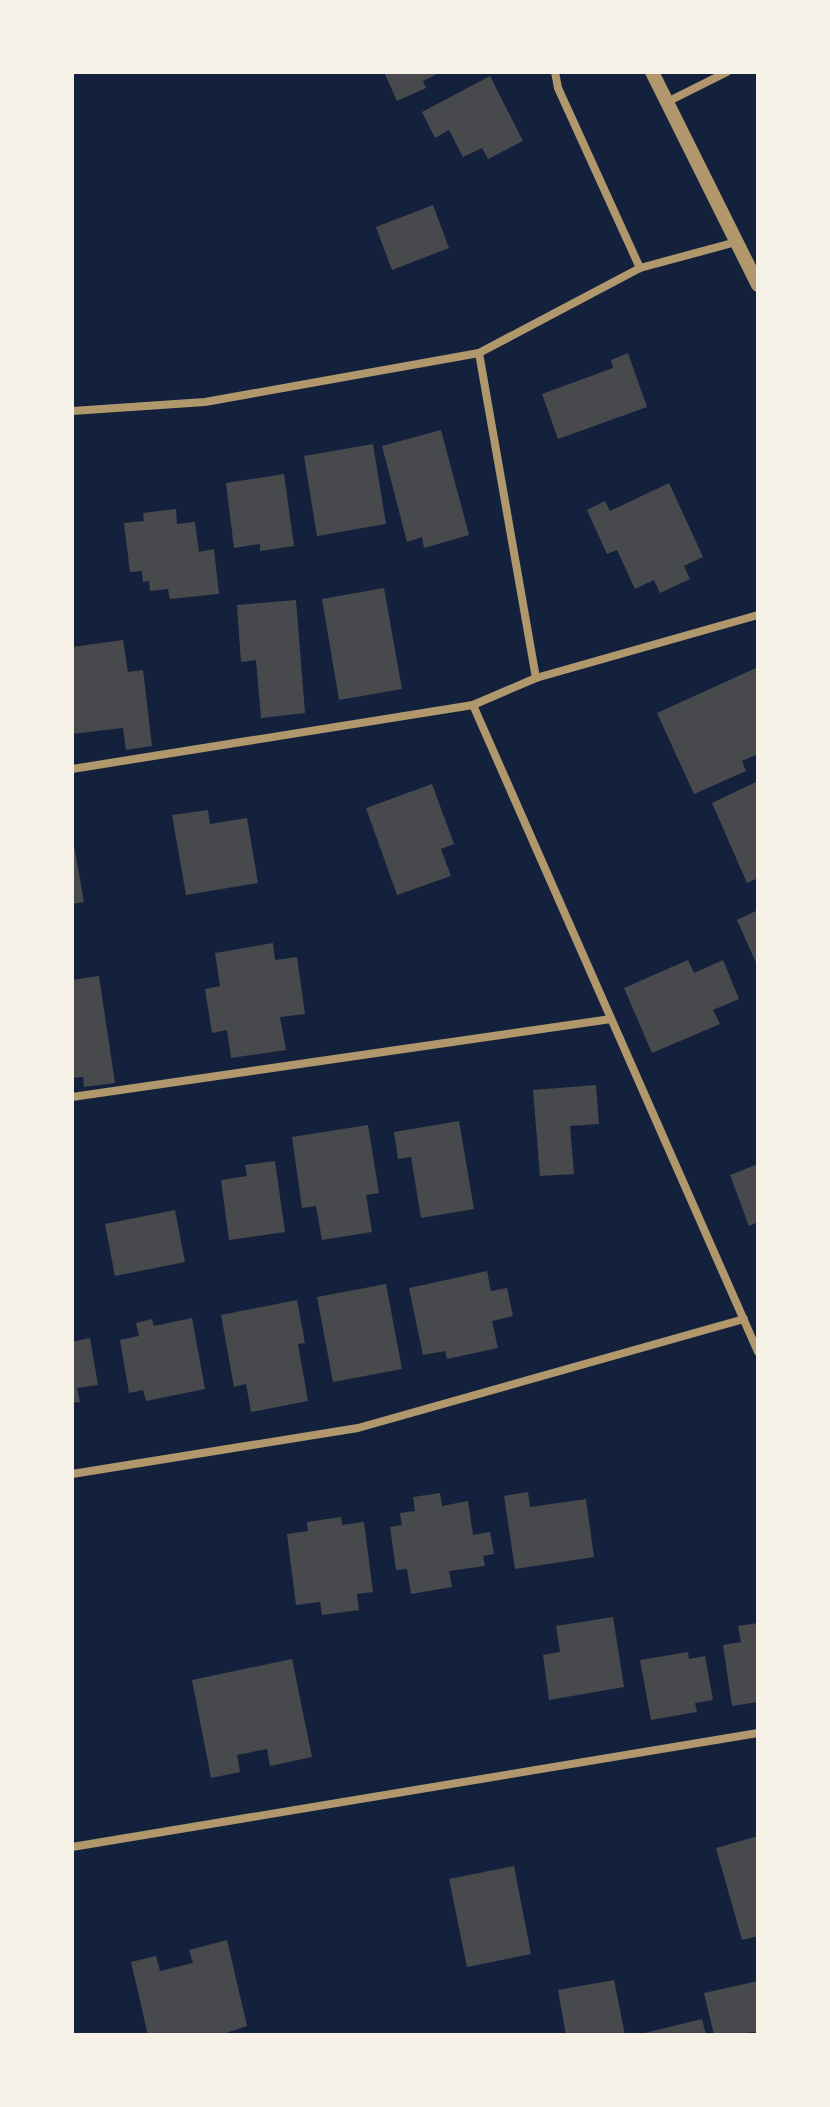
<svg xmlns="http://www.w3.org/2000/svg" width="830" height="2107" viewBox="0 0 830 2107" font-family="Commissioner,sans-serif">
  <rect width="100%" height="100%" fill="#14213d"/>
  <!-- building -->
  <g fill="#48494c">
    <path d="M384 72H441L423 81 426 88 397 101Z"/>
    <path d="M490 76 523 141 488 159 482 148 463 157 449 130 435 138 422 112Z"/>
    <path d="M433 205 449 248 392 270 376 227Z"/>
    <path d="M628 353 647 407 558 439 542 394 613 368 611 360Z"/>
    <path d="M441 430 469 535 424 548 422 537 407 542 382 446Z"/>
    <path d="M373 444 386 524 317 536 304 456Z"/>
    <path d="M284 474 294 546 260 551V544L234 548 226 483Z"/>
    <path d="M669 483 703 557 684 566 690 579 660 593 654 580 635 589 617 550 607 554 587 510 605 501 610 511Z"/>
    <path d="M176 509 177 524 195 522 199 552 214 549 219 594 170 599 168 589 150 591 149 581 143 582 142 571 130 572 124 523 144 521 143 513Z"/>
    <path d="M384 588 402 689 339 700 322 599Z"/>
    <path d="M296 600 305 713 261 718 256 660 241 662 237 605Z"/>
    <path d="M123 640 128 672 143 670 152 746 126 750 123 728 72 734V647Z"/>
    <path d="M756 668 758 754 742 761 746 771 694 794 657 713Z"/>
    <path d="M758 781V878L747 883 712 803Z"/>
    <path d="M432 784 454 844 441 849 451 876 397 895 366 808Z"/>
    <path d="M208 810 210 824 247 818 258 883 186 895 172 815Z"/>
    <path d="M72 834 84 902 72 904Z"/>
    <path d="M758 910V967L737 920Z"/>
    <path d="M273 943 275 960 297 957 305 1014 280 1017 286 1050 231 1058 227 1030 212 1033 205 989 220 986 215 953Z"/>
    <path d="M688 960 694 973 723 960 739 999 713 1010 720 1024 652 1053 624 988Z"/>
    <path d="M99 976 115 1083 84 1087 83 1077 72 1078V980Z"/>
    <path d="M596 1085 599 1124 570 1126 574 1174 540 1176 533 1090Z"/>
    <path d="M459 1121 474 1209 421 1218 411 1157 398 1159 394 1132Z"/>
    <path d="M368 1125 379 1193 366 1195 372 1232 322 1240 316 1206 302 1208 292 1137Z"/>
    <path d="M275 1161 285 1232 229 1240 221 1180 247 1176 245 1165Z"/>
    <path d="M758 1164V1222L749 1226 730 1175Z"/>
    <path d="M175 1210 185 1262 115 1276 105 1224Z"/>
    <path d="M487 1271 491 1291 507 1288 513 1316 492 1321 498 1348 447 1359 445 1351 423 1355 409 1288Z"/>
    <path d="M386 1284 402 1369 333 1382 317 1297Z"/>
    <path d="M297 1300 305 1343 298 1344 308 1401 251 1412 246 1384 234 1387 221 1315Z"/>
    <path d="M192 1318 205 1389 146 1401 143 1390 129 1393 120 1340 139 1336 136 1323 152 1319 154 1326Z"/>
    <path d="M90 1338 98 1385 77 1388 80 1402 72 1403V1342Z"/>
    <path d="M528 1492 530 1507 586 1499 594 1557 515 1569 504 1496Z"/>
    <path d="M440 1493 442 1506 468 1501 473 1535 490 1532 494 1554 483 1556 485 1566 449 1571 452 1587 411 1594 407 1569 396 1570 390 1527 402 1525 400 1513 415 1511 413 1497Z"/>
    <path d="M341 1517 342 1525 364 1522 373 1592 357 1594 359 1610 322 1615 320 1602 296 1605 287 1534 308 1531 307 1522Z"/>
    <path d="M613 1617 624 1687 549 1700 543 1655 560 1652 556 1626Z"/>
    <path d="M758 1623V1702L732 1706 723 1645 741 1642 738 1626Z"/>
    <path d="M688 1652 689 1659 705 1656 713 1700 695 1703 697 1712 651 1720 640 1660Z"/>
    <path d="M292 1659 312 1757 270 1766 267 1749 237 1755 240 1772 211 1778 192 1680Z"/>
    <path d="M758 1836V1936L742 1940 716 1848Z"/>
    <path d="M514 1866 531 1954 467 1967 449 1879Z"/>
    <path d="M227 1940 247 2026 220 2035H148L131 1962 156 1956 160 1971 193 1963 189 1950Z"/>
    <path d="M614 1980 625 2035H566L558 1990Z"/>
    <path d="M758 1981V2032L714 2035 704 1993Z"/>
    <path d="M702 2019 706 2035H641V2034Z"/>
  </g>
  <g fill="none" stroke-linecap="round" stroke-linejoin="round">
    <!-- minor -->
    <g stroke="#b1986c" stroke-width="8">
      <path d="M555 72 558 88 640 268"/>
      <path d="M667 102 727 72"/>
      <path d="M479 353 536 678"/>
      <path d="M72 411 205 402 479 353 640 268 736 242"/>
      <path d="M473 705 758 1352"/>
      <path d="M72 769 473 705 536 678 758 615"/>
      <path d="M72 1097 611 1019"/>
      <path d="M72 1474 358 1428 744 1319"/>
      <path d="M72 1847 758 1733"/>
    </g>
    <!-- tertiary -->
    <path stroke="#b1986c" stroke-width="14" d="M652 72 758 285"/>
  </g>
  <!-- border -->
  <rect width="830" height="2107" fill="none" stroke="#f6f1e7" stroke-width="148"/>
</svg>
